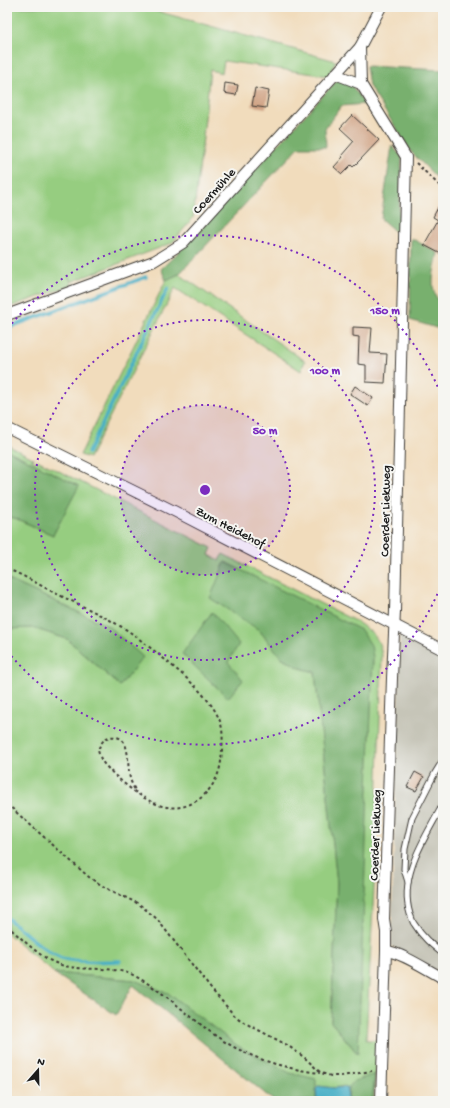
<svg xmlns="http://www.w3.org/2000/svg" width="450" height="1108" viewBox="0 0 450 1108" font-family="'Gochi Hand',sans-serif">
  <rect width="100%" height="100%" fill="#f6f6f2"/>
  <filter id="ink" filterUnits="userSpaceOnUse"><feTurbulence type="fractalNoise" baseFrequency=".025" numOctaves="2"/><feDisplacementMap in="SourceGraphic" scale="8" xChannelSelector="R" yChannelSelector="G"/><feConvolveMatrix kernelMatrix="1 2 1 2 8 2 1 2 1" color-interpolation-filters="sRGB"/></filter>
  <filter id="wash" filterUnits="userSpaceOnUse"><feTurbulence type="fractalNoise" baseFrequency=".012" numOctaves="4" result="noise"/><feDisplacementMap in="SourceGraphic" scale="16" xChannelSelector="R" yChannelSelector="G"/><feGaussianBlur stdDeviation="0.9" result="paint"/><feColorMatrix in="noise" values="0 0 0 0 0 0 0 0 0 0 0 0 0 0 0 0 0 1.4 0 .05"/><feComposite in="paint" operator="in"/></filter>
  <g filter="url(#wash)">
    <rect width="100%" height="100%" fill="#f1dcbc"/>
    <!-- industrial -->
    <path fill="#c6c5b8" d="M400 634 443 657V974L391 946Z"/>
    <!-- green -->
    <g fill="#96cd80" stroke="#59744e" fill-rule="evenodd">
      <path d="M7 7H142L336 61 328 76 224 61 222 73 210 70 202 147 193 218 172 243 71 282 68 275 72 285 7 308Z"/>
      <path d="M179 274 305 361 301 371 175 288 89 458 80 455 166 280Z"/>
      <path d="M7 445 33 458 32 460 35 462 37 460 212 548 209 555 219 560 223 554 357 622C373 633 379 636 382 656L375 868 366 1040H377L374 1101H347L348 1091 345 1086 334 1088 318 1086 316 1089 317 1101H274L134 980 54 973 7 933V629L33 628 67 639 120 686 108 626 7 579V517L15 518 53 535 78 486 7 450ZM259 630 373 657 357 1053 331 1022 337 883 315 672 300 668 281 657Z"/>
    </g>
    <!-- forest -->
    <g fill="#78b06e" stroke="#4a6645">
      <path d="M366 66 443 70V184L412 153 369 86Z"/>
      <path d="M339 78 349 82 365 104 341 106 325 129 326 147H299L179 274 166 280 161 269 187 244Z"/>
      <path d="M392 146 402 157 398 234 381 219Z"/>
      <path d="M411 238 438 253C435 269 428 287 439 301L443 302V330L410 320Z"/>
      <path d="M7 450 79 486 53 535 15 518 7 517Z"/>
      <path d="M225 562 361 630 371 645 373 657 358 1054 331 1022 337 883 315 672 300 668 281 657 259 630 210 598Z"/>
      <path d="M7 579 108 626 143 657 120 686 67 639 33 628 7 629Z"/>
      <path d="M212 612 239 644 228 662 243 680 228 698 182 654Z"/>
      <path d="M54 973 134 980 168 993 238 1046 290 1073 316 1079V1101H274L133 985 116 1015Z"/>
      <path d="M375 1074 372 1101H348L349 1087 354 1081Z"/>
    </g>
    <!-- water -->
    <path fill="#47afc6" stroke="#326671" d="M318 1086 334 1088 348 1087 347 1101H317L316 1089Z"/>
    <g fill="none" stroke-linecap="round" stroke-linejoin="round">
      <!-- stream -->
      <g stroke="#47afc6" stroke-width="3.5">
        <path d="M7 328 146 277"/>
        <path d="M88 453 168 288"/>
        <path d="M7 918C22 930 48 955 65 959 82 963 103 961 120 961"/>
      </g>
    </g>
    <g id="blocks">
      <!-- building -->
      <g fill="#d0a384">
        <path d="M225 83 238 85 236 95 224 93Z"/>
        <path d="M255 88 269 91 266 108 252 106Z"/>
        <path d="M352 115 379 140 360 160 353 167 351 165 342 174 334 167 343 157 341 156 354 141 340 128Z"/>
        <path d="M443 198V255L424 245 438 220 433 217Z"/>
        <path d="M353 327 372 328 370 353 387 354 385 383 366 382V365L358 364 359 337 353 336Z"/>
        <path d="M355 386 373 398 368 406 350 394Z"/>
        <path d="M415 772 424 777 416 791 407 787Z"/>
      </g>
    </g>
  </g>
  <g filter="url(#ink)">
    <use href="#blocks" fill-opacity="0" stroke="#3c3934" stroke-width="1"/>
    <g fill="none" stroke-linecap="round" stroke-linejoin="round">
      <defs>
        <g id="service">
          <path d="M443 804C426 837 398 875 410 914 412 918 412 922 415 925 422 937 432 945 443 954"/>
          <path d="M408 882 404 869 405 849 412 818 435 773 443 760"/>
        </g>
        <g id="minor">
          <path d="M360 47 361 84 406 157 395 611 392 678 384 919 386 932V951L381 1101"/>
          <path d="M335 74 361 84"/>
          <path d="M7 315 154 261 183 243 360 47 381 7"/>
          <path d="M7 428 174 511 443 650"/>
          <path d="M386 951C403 953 427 970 443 978"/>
        </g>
      </defs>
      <!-- service casing -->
      <use href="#service" stroke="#3c3934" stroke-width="7"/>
      <!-- minor casing -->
      <use href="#minor" stroke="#3c3934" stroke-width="12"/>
      <!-- path -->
      <g stroke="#3c3934" stroke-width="2" stroke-dasharray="3 3" stroke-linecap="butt">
        <path d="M416 163 443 189"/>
        <path d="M7 569C23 575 38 584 53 592 75 603 99 613 120 626 133 633 145 644 157 653 179 672 212 696 221 724 224 736 222 749 221 761 218 790 190 816 159 805 141 799 117 779 104 764 101 760 99 755 98 750 100 745 103 739 109 737 133 733 126 764 130 778 131 783 134 788 136 792"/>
        <path d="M7 804 90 878 106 888 139 904 157 919 211 989 235 1016 245 1023 287 1045 305 1058 321 1073 331 1076H341L372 1071"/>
        <path d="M7 926C23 939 39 957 58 964 83 973 111 964 135 976 165 992 188 1016 216 1036 246 1057 284 1069 320 1073"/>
      </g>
      <!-- service -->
      <use href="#service" stroke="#fff" stroke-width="5"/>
      <!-- minor -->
      <use href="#minor" stroke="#fff" stroke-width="10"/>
    </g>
  </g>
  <!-- distance rings -->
  <circle cx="205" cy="490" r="85" fill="#7b2cbf" fill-opacity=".12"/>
  <g fill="none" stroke="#7b2cbf" stroke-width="2" stroke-dasharray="2 4">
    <circle cx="205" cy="490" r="85"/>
    <circle cx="205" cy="490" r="170"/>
    <path d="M442 583A255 255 0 0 1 8 652M8 328A255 255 0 0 1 442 397"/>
  </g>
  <g text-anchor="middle" stroke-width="4" stroke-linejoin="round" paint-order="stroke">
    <!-- street labels -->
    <g font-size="13" fill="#1c1c1c" stroke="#f6f6f2">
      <text transform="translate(213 190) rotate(-48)" y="5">Coermühle</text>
      <text transform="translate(384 511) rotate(-89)" y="5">Coerder Liekweg</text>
      <text transform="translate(231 526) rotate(27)" y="5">Zum Heidehof</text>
      <text transform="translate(374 835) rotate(-88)" y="5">Coerder Liekweg</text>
    </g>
  </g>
  <circle cx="205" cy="490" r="6" fill="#7b2cbf" stroke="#f6f6f2" stroke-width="2"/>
  <g font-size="12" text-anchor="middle" font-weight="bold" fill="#7b2cbf" stroke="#f6f6f2" stroke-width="4" stroke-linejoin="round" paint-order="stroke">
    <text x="385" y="314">150 m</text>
    <text x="325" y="374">100 m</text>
    <text x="265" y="434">50 m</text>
  </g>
  <!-- margin -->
  <rect width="450" height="1108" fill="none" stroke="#f6f6f2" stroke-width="24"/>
  <!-- north arrow -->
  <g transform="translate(38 1070) rotate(20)" stroke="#f6f6f2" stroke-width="3" paint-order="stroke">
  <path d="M0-3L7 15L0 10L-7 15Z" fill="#1c1c1c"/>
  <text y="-6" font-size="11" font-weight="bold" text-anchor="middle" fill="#1c1c1c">N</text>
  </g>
</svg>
